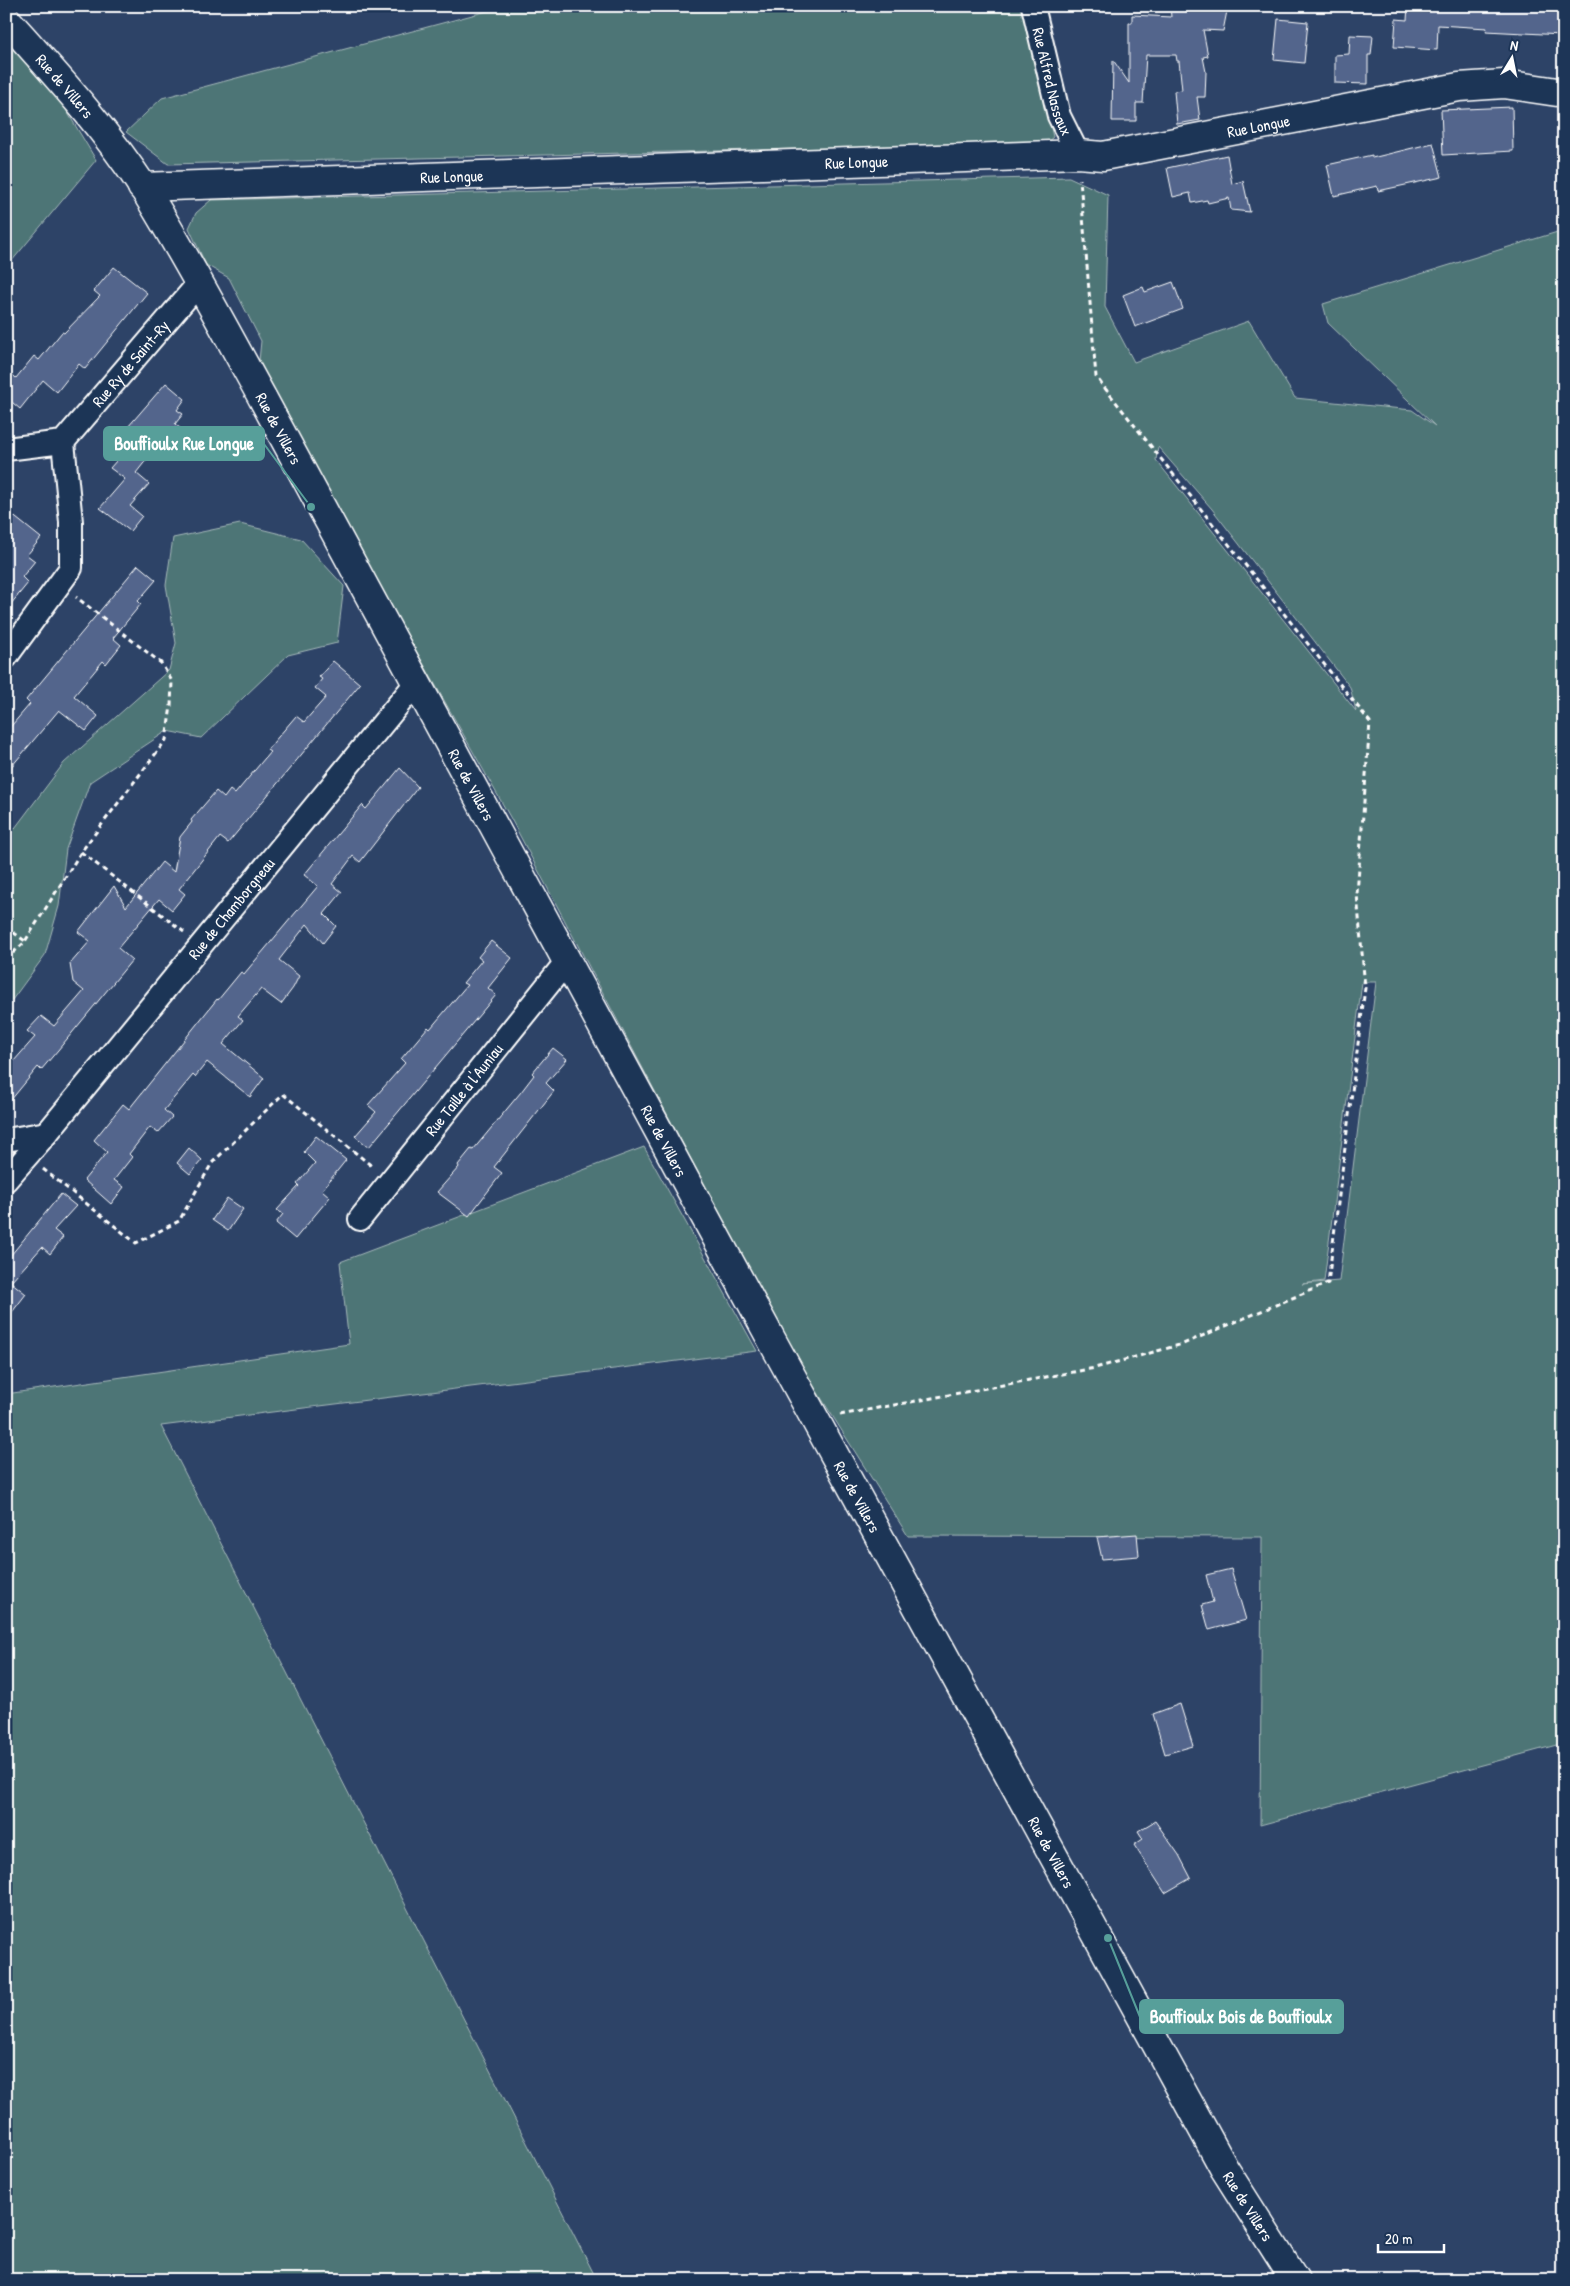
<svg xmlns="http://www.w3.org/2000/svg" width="1570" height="2286" viewBox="0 0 1570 2286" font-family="'Patrick Hand',sans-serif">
  <rect width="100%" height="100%" fill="#2d4367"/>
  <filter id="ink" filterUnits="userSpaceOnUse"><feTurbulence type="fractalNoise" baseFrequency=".02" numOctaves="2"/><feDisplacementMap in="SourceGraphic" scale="10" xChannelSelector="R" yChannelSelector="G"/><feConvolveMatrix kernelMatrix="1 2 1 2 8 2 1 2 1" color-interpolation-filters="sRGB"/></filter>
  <g filter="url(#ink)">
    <!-- green -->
    <g fill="#4e7476" stroke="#a6baba" fill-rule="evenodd">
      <path d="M506 6H1023L1053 137 1046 143 168 164 126 132 162 98Z"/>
      <path d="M6 24 23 38 96 160 6 268Z"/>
      <path d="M1069 177 1108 195 1105 307 1134 362 1249 321 1295 398 1412 410 1435 426 1328 323 1323 304 1564 230V1743L1260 1825 1262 1537 908 1536 796 1358 510 817 258 371 261 341 229 278 206 265 189 228 196 213 211 200ZM1158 447 1212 509 1350 687 1356 711 1156 460ZM1362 982H1376L1339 1281 1302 1284 1324 1281Z"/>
      <path d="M240 524 301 539 344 586 337 643 288 655 201 738 167 731 90 782 66 849 59 906 45 955 12 1000 6 1004V840L64 763 169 670 176 643 166 585 173 538Z"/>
      <path d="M644 1147 757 1351 161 1426 597 2280H6V1394L349 1344 340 1262Z"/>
    </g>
    <!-- building -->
    <g fill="#53658c" stroke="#fff">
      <path d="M1170 6H1228L1223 31 1203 30 1208 56 1203 57 1206 72 1205 97H1197L1200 120 1177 124 1174 91 1182 90 1179 61H1177L1176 55H1146L1143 103H1136V121H1112L1113 60 1129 83V23H1132V15L1171 17Z"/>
      <path d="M1408 6H1563L1562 35 1486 31 1487 28 1438 25 1437 50 1394 47 1396 19 1407 20Z"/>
      <path d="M1278 19 1308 22 1304 63 1274 60Z"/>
      <path d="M1350 35 1373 36 1371 55H1368V84L1335 83V55L1349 54Z"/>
      <path d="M1512 107 1513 151 1443 155 1441 110Z"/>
      <path d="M1433 143 1442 177 1378 191 1377 186 1334 196 1327 165 1372 155V158Z"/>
      <path d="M1227 155 1232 184 1243 181 1250 212 1231 210 1229 198 1208 203 1207 200 1192 203 1190 193 1173 197 1167 168Z"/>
      <path d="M114 267 147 293 85 369 79 364 57 392 43 380 20 409 6 397V369L16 378 34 356 39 360 62 332 64 333 100 296 94 291Z"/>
      <path d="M1173 282 1183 309 1135 327 1123 295 1143 287 1145 292Z"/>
      <path d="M166 383 185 399 177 410 183 414 175 424 181 429 164 450 158 445 136 473 149 484 130 506 142 516 130 531 100 508 125 479 110 468 132 443 121 435Z"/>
      <path d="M6 510 41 538 27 555 35 561 22 577 28 583 6 610Z"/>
      <path d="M138 565 156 580 138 601 141 604 113 638 121 645 106 664 103 661 74 696 98 716 86 731 59 710 6 773V732L30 704 26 700Z"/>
      <path d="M333 661 360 684 228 843 220 837 179 889 185 894 172 910 159 899 118 948 132 960 58 1050 41 1070 38 1067 6 1106V1070L35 1037 27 1031 41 1016 54 1026 84 991 73 982 70 964 90 941 78 932 114 886 126 907 162 862 174 872 180 837 192 822 191 820 216 791 224 798 230 790 235 794 270 752 267 750 296 716 304 722 326 697 315 688 322 679 319 677Z"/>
      <path d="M400 768 418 787 360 862 353 856 332 884 342 892 324 914 336 926 323 943 307 924 279 960 299 976 293 988 281 1004 261 989 238 1016 243 1020 223 1044 264 1078 250 1097 207 1062 195 1077 193 1075 164 1110 172 1117 158 1133 150 1127 129 1154 132 1157 114 1180 124 1187 111 1204 84 1180 107 1152 94 1140 123 1104 129 1109 217 999 218 1000 241 972 244 974 318 886 304 875 362 805 366 809Z"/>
      <path d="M491 941 512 958 488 988 496 995 369 1147 355 1136 376 1112 368 1105 405 1063 401 1059 428 1027 430 1029 467 985 463 983 482 960 478 957Z"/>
      <path d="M553 1048 567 1059 546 1083 554 1091 494 1167 502 1173 469 1216 437 1192 459 1167 458 1165 471 1149 473 1150 521 1092 534 1075 532 1073Z"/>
      <path d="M316 1136 346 1160 322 1190 330 1197 295 1239 276 1223 283 1214 277 1210 299 1186 297 1184 315 1163 304 1152Z"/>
      <path d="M189 1148 202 1160 190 1174 177 1163Z"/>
      <path d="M61 1194 76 1206 54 1230 63 1237 50 1254 42 1247 11 1282 26 1294 6 1320V1261Z"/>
      <path d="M227 1198 243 1209 228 1231 212 1220Z"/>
      <path d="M1137 1534 1139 1556 1102 1559 1097 1537Z"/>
      <path d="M1231 1569 1246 1620 1209 1630 1202 1605 1213 1602 1206 1575Z"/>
      <path d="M1180 1704 1193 1746 1165 1754 1153 1714Z"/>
      <path d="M1155 1821 1179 1855 1191 1878 1165 1893 1134 1845 1143 1839 1138 1831Z"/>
    </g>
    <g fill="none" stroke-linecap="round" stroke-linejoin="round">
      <defs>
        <g id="minor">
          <path id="s1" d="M1033 6 1059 116 1078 154"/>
          <path id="s2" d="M6 449 63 442 199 283"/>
          <path d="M6 657 71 568V522L63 442"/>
          <path id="s3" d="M6 1140 47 1133 416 683"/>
          <path d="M6 1180 47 1133"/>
          <path id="s4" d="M360 1219 567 961"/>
        </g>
        <g id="tertiary">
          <path id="s5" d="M6 19C54 73 104 127 143 187 186 256 224 328 263 399L775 1346 1224 2168 1295 2280"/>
          <path id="s6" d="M142 187 1078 154 1103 156 1459 87 1504 84 1564 93"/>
        </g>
      </defs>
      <!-- minor casing -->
      <use href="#minor" stroke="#fff" stroke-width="26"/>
      <!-- tertiary casing -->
      <use href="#tertiary" stroke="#fff" stroke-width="31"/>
      <!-- path -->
      <g stroke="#fff" stroke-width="3" stroke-dasharray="5 4" stroke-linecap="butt">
        <path d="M81 852 184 932"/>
        <path d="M6 927 25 941"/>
        <path d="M6 959 24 943 81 852 166 740 171 706 172 681 161 663 76 597"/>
        <path d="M43 1169 136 1243 179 1221 212 1163 283 1094 373 1167"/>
        <path d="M840 1415 1095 1368 1183 1344 1328 1283 1365 988 1357 894 1370 722 1096 377 1080 179"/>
      </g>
      <!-- minor -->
      <use href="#minor" stroke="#1d3557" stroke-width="22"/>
      <!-- tertiary -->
      <use href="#tertiary" stroke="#1d3557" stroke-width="28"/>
    </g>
  </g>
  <g text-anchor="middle" stroke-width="4.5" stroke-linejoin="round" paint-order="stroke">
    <!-- street labels -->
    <g font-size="16" fill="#fff" stroke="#1d3557">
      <text dy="6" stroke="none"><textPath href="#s1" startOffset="78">Rue Alfred Nassaux</textPath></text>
      <text dy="6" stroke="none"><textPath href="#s5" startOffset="89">Rue de Villers</textPath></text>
      <text dy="6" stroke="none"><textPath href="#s6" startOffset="1120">Rue Longue</textPath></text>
      <text dy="6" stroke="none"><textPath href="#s6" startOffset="715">Rue Longue</textPath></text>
      <text dy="6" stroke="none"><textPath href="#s6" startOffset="310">Rue Longue</textPath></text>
      <text dy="6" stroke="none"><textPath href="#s2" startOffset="161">Rue Ry de Saint-Ry</textPath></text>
      <text dy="6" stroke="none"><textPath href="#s5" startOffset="494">Rue de Villers</textPath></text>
      <text dy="6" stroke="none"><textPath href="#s5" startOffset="899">Rue de Villers</textPath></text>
      <text dy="6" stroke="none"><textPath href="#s3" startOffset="332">Rue de Chamborgneau</textPath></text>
      <text dy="6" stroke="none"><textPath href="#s4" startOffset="166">Rue Taille à l'Auniau</textPath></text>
      <text dy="6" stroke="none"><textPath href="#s5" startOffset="1304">Rue de Villers</textPath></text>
      <text dy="6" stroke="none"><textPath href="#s5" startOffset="1709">Rue de Villers</textPath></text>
      <text dy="6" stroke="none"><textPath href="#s5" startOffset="2114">Rue de Villers</textPath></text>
      <text dy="6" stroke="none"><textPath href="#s5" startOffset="2519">Rue de Villers</textPath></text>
    </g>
  </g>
  <!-- callouts -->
  <path fill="none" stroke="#579f9a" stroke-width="2" d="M311 507L264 444M1108 1938L1140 2017"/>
  <g fill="#579f9a" stroke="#1d3557" stroke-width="2">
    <circle cx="311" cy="507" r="5"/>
    <circle cx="1108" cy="1938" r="5"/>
  </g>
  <g fill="#579f9a" stroke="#579f9a" stroke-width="2">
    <rect x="104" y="427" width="160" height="33" rx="5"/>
    <rect x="1140" y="2000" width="203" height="33" rx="5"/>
  </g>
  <g font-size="18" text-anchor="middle" font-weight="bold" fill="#fff">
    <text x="184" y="450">Bouffioulx Rue Longue</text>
    <text x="1241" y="2023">Bouffioulx Bois de Bouffioulx</text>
  </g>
  <!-- margin -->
  <rect width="1570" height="2286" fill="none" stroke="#1d3557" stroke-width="25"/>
  <rect x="12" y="12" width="1545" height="2261" fill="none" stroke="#fff" stroke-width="2" filter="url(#ink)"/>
  <!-- north arrow -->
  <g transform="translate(1512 58) rotate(10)" stroke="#1d3557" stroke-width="4" paint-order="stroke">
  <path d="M0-4L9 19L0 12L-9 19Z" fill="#ffffff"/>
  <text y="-8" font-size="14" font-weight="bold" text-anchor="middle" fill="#ffffff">N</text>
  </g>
  <!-- scale -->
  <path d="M1378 2244v8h66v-8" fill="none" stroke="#ffffff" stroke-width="2.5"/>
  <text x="1385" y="2244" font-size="15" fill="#ffffff" stroke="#1d3557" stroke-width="4" paint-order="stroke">20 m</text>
</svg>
